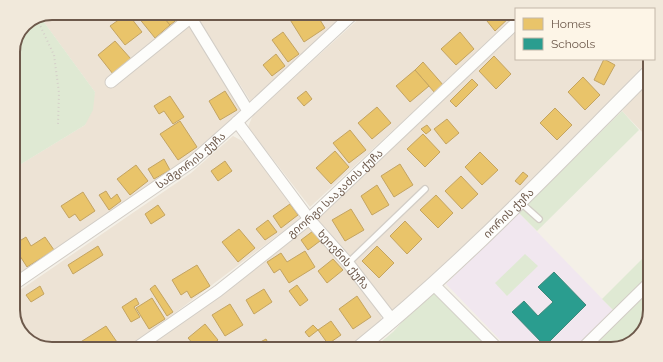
<svg xmlns="http://www.w3.org/2000/svg" width="663" height="362" viewBox="0 0 663 362" font-family="Raleway,'Noto Sans Georgian',sans-serif">
  <rect width="100%" height="100%" fill="#f4f0e7"/>
  <!-- residential -->
  <g fill="#ede3d5">
    <path d="M52 13 187 14 184 27H190L193 30 241 110 188 159 13 281V169L85 125 95 92 41 18Z"/>
    <path d="M201 14 345 15 251 102 197 17Z"/>
    <path d="M363 15 515 16 505 27 310 207 248 127 253 115Z"/>
    <path d="M516 29V59H650L522 192 393 311 387 307 318 222 319 216Z"/>
    <path d="M649 80V139L622 111Z"/>
    <path d="M233 136 246 143 302 217 159 325 129 346 35 345 20 332 13 313V295L191 173Z"/>
    <path d="M309 226 379 309 382 320 349 347 149 346Z"/>
  </g>
  <!-- education -->
  <path fill="#f1e7ef" d="M519 213 614 311 575 349 508 348 446 284Z"/>
  <!-- green -->
  <g fill="#dfe9d3">
    <path d="M41 18 95 92 93 110 85 125 13 169V50L25 24Z"/>
    <path d="M622 111 639 130 537 231 519 213Z"/>
    <path d="M525 254 538 266 507 296 495 283Z"/>
    <path d="M647 254V280L614 311 602 299Z"/>
    <path d="M432 292 438 295 491 348 375 347 393 332 425 297Z"/>
    <path d="M646 293V327L631 344 611 349H605L597 342Z"/>
  </g>
  <!-- homes -->
  <g fill="#e9c46a" stroke="#c4a461">
    <path d="M127 14H128L142 32 125 45 110 26Z"/>
    <path d="M142 14H161L170 25 155 38 138 17Z"/>
    <path d="M161 14H183V15L170 25Z"/>
    <path d="M293 15H317L325 28 304 42 289 18Z"/>
    <path d="M483 16H511L495 31Z"/>
    <path d="M283 32 299 54 288 62 272 40Z"/>
    <path d="M460 32 474 49 456 65 441 49Z"/>
    <path d="M115 41 131 59 113 74 98 55Z"/>
    <path d="M276 54 285 66 272 76 263 65Z"/>
    <path d="M494 56 511 74 496 89 479 71Z"/>
    <path d="M604 59 615 65 604 85 594 80Z"/>
    <path d="M423 62 444 86 435 93 415 70Z"/>
    <path d="M415 70 429 86 410 102 396 86Z"/>
    <path d="M583 77 600 95 585 110 568 92Z"/>
    <path d="M472 79 478 85 456 107 450 101Z"/>
    <path d="M225 91 237 110 220 120 209 101Z"/>
    <path d="M306 91 312 99 304 106 297 98Z"/>
    <path d="M170 96 184 117 173 124 164 111 159 114 154 106Z"/>
    <path d="M377 107 391 123 372 139 358 123Z"/>
    <path d="M555 108 572 125 557 140 540 123Z"/>
    <path d="M447 119 459 133 446 144 434 129Z"/>
    <path d="M180 121 197 147 178 160 160 134Z"/>
    <path d="M427 125 431 130 426 134 421 129Z"/>
    <path d="M350 130 366 150 349 163 333 143Z"/>
    <path d="M423 134 440 152 425 167 407 149Z"/>
    <path d="M335 151 349 167 331 184 316 168Z"/>
    <path d="M480 152 498 170 482 185 465 167Z"/>
    <path d="M164 159 170 170 154 179 148 169Z"/>
    <path d="M225 161 232 171 218 181 211 171Z"/>
    <path d="M400 164 413 185 394 197 381 176Z"/>
    <path d="M136 165 148 181 130 195 117 179Z"/>
    <path d="M523 172 528 176 520 185 515 181Z"/>
    <path d="M461 176 478 194 462 209 445 191Z"/>
    <path d="M377 185 389 205 372 215 361 196Z"/>
    <path d="M106 191 111 199 117 194 121 201 109 210 99 195Z"/>
    <path d="M83 192 95 211 80 221 75 214 69 218 61 206Z"/>
    <path d="M436 195 453 213 438 228 420 210Z"/>
    <path d="M290 204 298 215 281 228 273 216Z"/>
    <path d="M158 205 165 215 151 224 145 214Z"/>
    <path d="M351 209 364 230 345 241 332 220Z"/>
    <path d="M268 220 277 232 265 240 256 229Z"/>
    <path d="M405 221 422 239 407 254 390 236Z"/>
    <path d="M239 229 255 248 238 262 222 242Z"/>
    <path d="M313 231 320 241 308 250 301 240Z"/>
    <path d="M26 237 31 246 45 237 54 250 27 267 13 245Z"/>
    <path d="M98 246 103 255 73 274 68 265Z"/>
    <path d="M377 246 394 263 379 278 362 261Z"/>
    <path d="M305 251 315 267 289 283 280 269 274 273 267 262 281 253 287 262Z"/>
    <path d="M333 259 343 270 327 283 318 271Z"/>
    <path d="M197 265 210 286 191 298 187 291 181 295 172 280Z"/>
    <path d="M155 285 173 312 167 316 150 289Z"/>
    <path d="M297 285 308 300 300 306 289 291Z"/>
    <path d="M40 286 44 294 31 302 26 295Z"/>
    <path d="M264 289 272 302 254 314 246 300Z"/>
    <path d="M357 296 371 317 353 329 339 309Z"/>
    <path d="M136 298 139 304 134 307 140 317 131 322 122 307Z"/>
    <path d="M152 298 165 319 149 329 136 308Z"/>
    <path d="M230 304 243 325 225 336 212 315Z"/>
    <path d="M331 321 341 335 328 344 318 330Z"/>
    <path d="M205 324 218 340 211 346H195L188 338Z"/>
    <path d="M313 325 318 330 309 337 305 332Z"/>
    <path d="M106 326 119 345H80L79 343Z"/>
    <path d="M266 339 270 347 253 346Z"/>
  </g>
  <!-- schools -->
  <path fill="#2a9d8f" stroke="#3e897b" d="M554 272 586 305 545 346 512 312 524 301 538 316 553 302 538 287Z"/>
  <g fill="none" stroke-linecap="round" stroke-linejoin="round">
    <defs>
      <g id="service">
        <path d="M520 202 539 219"/>
        <path d="M348 263 425 189"/>
      </g>
      <g id="minor">
        <path d="M191 18 248 111"/>
        <path d="M111 82 195 14"/>
        <path id="s1" d="M237 122 309 219 348 263 393 321"/>
        <path id="s2" d="M13 285 192 162 237 122 352 15"/>
        <path d="M434 285 497 348"/>
        <path id="s3" d="M139 346 218 291 309 219 516 23"/>
        <path d="M582 349 646 286"/>
      </g>
      <g id="tertiary">
        <path id="s4" d="M360 347C464 263 556 165 650 71"/>
      </g>
    </defs>
    <!-- service casing -->
    <use href="#service" stroke="#d2cdc6" stroke-width="8"/>
    <!-- minor casing -->
    <use href="#minor" stroke="#d2cdc6" stroke-width="13"/>
    <!-- tertiary casing -->
    <use href="#tertiary" stroke="#d2cdc6" stroke-width="16"/>
    <!-- path -->
    <path stroke="#d5cfc9" stroke-width="2" stroke-dasharray="1 3" stroke-linecap="butt" d="M37 19 54 55 59 93 58 124"/>
    <!-- service -->
    <use href="#service" stroke="#fdfdfb" stroke-width="5.5"/>
    <!-- minor -->
    <use href="#minor" stroke="#fdfdfb" stroke-width="11"/>
    <!-- tertiary -->
    <use href="#tertiary" stroke="#fdfdfb" stroke-width="14"/>
  </g>
  <g text-anchor="middle" stroke-width="4" stroke-linejoin="round" paint-order="stroke">
    <!-- street labels -->
    <g font-size="11" fill="#6d594b" stroke="#fdf5e7">
      <text dy="4" stroke="none"><textPath href="#s2" startOffset="217">სამგორის ქუჩა</textPath></text>
      <text dy="4" stroke="none"><textPath href="#s3" startOffset="249">გიორგი სააკაძის ქუჩა</textPath></text>
      <text dy="4" stroke="none"><textPath href="#s4" startOffset="200">იორის ქუჩა</textPath></text>
      <text dy="4" stroke="none"><textPath href="#s1" startOffset="174">ხეივნის ქუჩა</textPath></text>
    </g>
  </g>
  <!-- crop -->
  <path d="M0 0H663V362H0ZM52 20H611A32 32 0 0 1 643 52V310A32 32 0 0 1 611 342H52A32 32 0 0 1 20 310V52A32 32 0 0 1 52 20Z" fill="#f1e9db" fill-rule="evenodd"/>
  <path fill="none" stroke="#6d594b" stroke-width="2" d="M52 20H611A32 32 0 0 1 643 52V310A32 32 0 0 1 611 342H52A32 32 0 0 1 20 310V52A32 32 0 0 1 52 20Z"/>
  <!-- legend -->
  <rect x="515" y="8" width="140" height="52" fill="#fdf5e7" stroke="#c3b7a9"/>
  <rect x="523" y="18" width="20" height="12" fill="#e9c46a" stroke="#c3b7a9"/>
  <text x="551" y="28" font-size="12" fill="#6d594b">Homes</text>
  <rect x="523" y="38" width="20" height="12" fill="#2a9d8f" stroke="#c3b7a9"/>
  <text x="551" y="48" font-size="12" fill="#6d594b">Schools</text>
</svg>
